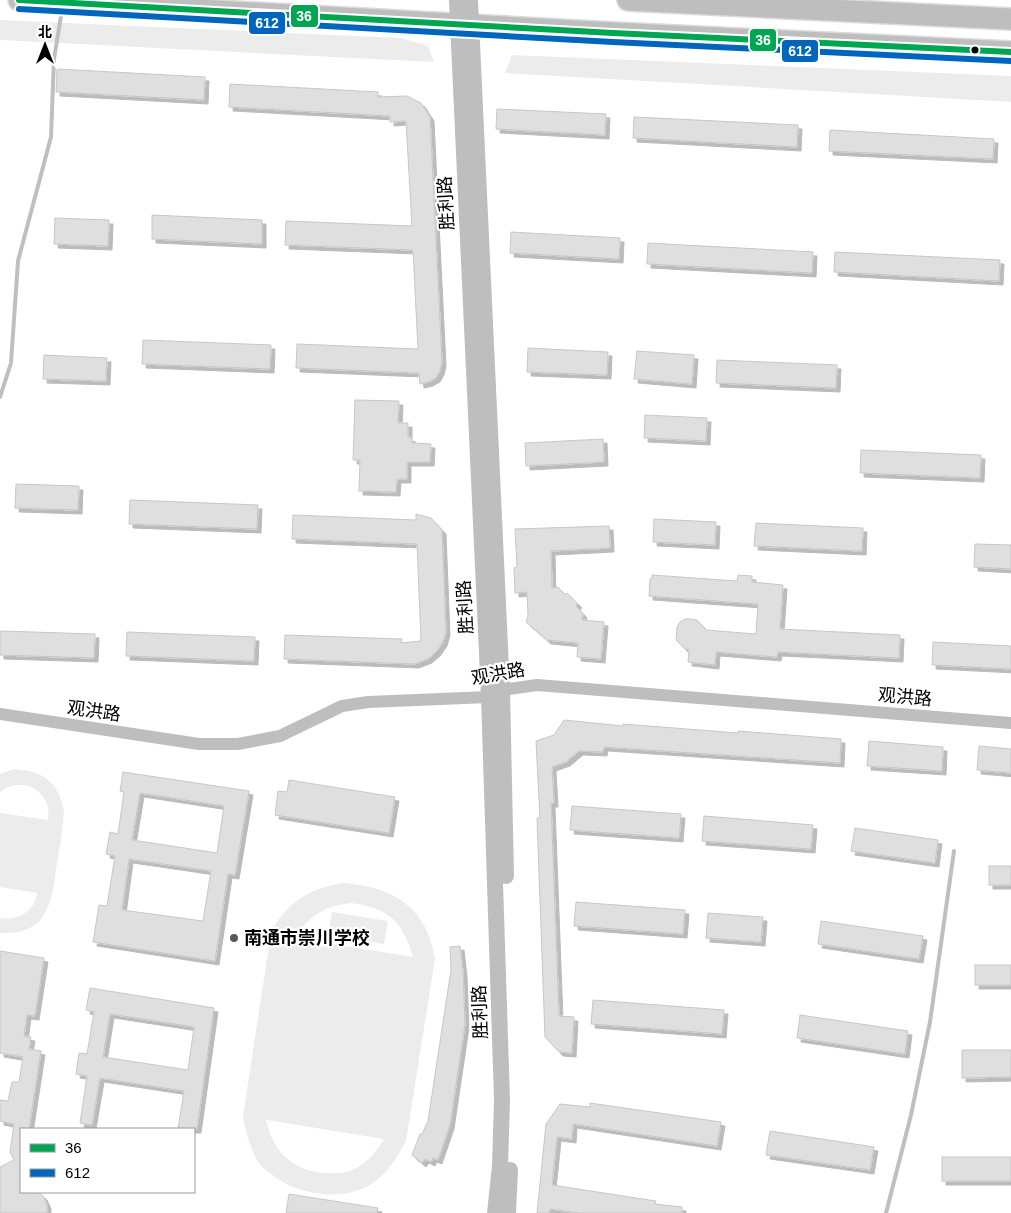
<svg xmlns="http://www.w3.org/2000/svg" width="1011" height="1213" viewBox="0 0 1011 1213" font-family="Helvetica,'Noto Sans SC',sans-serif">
  <defs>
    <filter id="shadow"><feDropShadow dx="4" dy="4" stdDeviation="0" flood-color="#0004"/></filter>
  </defs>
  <rect width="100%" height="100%" fill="#fff"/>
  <!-- green -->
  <g fill="#ececec" fill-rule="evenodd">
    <path d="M0 20 401 38 428 46 434 62 0 40Z"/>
    <path d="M512 55 1011 76V102L505 73Z"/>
    <path d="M13 769C44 771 57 781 64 810 63 828 60 846 57 863 51 902 50 935 0 933V918C18 921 35 911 37 893L0 887V813L48 820C53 792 22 774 0 792V774Z"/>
    <path d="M344 883C393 887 427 907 435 959L406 1141C397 1158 386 1175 370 1185 340 1202 295 1195 270 1173 266 1170 261 1167 259 1163 250 1149 246 1132 243 1116L271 933C285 903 312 887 344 883ZM350 903C387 907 403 921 413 957L296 938C307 916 326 906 350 903ZM266 1120H267L384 1139C376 1153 364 1167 347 1172 340 1174 332 1173 324 1173 292 1170 273 1152 266 1120Z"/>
    <path d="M332 912 388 921 384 944 328 935Z"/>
  </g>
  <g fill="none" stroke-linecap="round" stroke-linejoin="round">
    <!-- stream -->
    <g stroke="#bfbfbf" stroke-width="4">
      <path d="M0 397 11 363 18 261 51 137 54 59 62 10"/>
      <path d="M886 1213 911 1115 930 1022 954 851"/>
    </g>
  </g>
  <!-- building -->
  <g fill="#dfdfdf" stroke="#c7c7c7" fill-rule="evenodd" filter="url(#shadow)">
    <path d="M57 69 205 77 204 100 56 92Z"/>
    <path d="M230 84 378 92V97L407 96 421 103 430 117 442 362 440 371 436 378 429 382 420 384 419 373 296 368 297 344 418 349 413 250 285 245 286 221 412 226 406 121 390 122V116L229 107Z"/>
    <path d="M497 109 606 114 605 135 496 129Z"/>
    <path d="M634 117 798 125 797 147 633 138Z"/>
    <path d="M830 130 994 139 993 159 829 151Z"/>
    <path d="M152 215 262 220V244L152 239Z"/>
    <path d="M55 218 109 220 108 246 54 244Z"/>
    <path d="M511 232 620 238 619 259 510 253Z"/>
    <path d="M648 243 813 252 812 273 647 264Z"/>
    <path d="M835 252 1000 260 999 281 834 272Z"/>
    <path d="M143 340 271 345 270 369 142 364Z"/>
    <path d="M528 348 608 352 607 375 527 372Z"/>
    <path d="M637 351 694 355 692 384 634 379Z"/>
    <path d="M44 355 107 358 106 381 43 379Z"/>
    <path d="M717 360 837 365 836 388 716 383Z"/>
    <path d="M355 400 399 401 398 423H408V437L412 438V443L431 444 430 462H407V479H397L396 492 359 491 360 460H353Z"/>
    <path d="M645 415 707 418 706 441 644 438Z"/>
    <path d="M603 439 604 462 526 466 525 443Z"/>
    <path d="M861 450 981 455 980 478 860 473Z"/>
    <path d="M16 484 79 486 78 510 15 508Z"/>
    <path d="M130 500 258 505 257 529 129 524Z"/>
    <path d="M416 514 431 518 442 530 446 632 443 642 437 651 428 659 415 664 284 659 285 635 402 639 401 643 421 641 417 544 292 539 293 515 416 520Z"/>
    <path d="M654 519 716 522 715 545 653 542Z"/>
    <path d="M756 523 863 528 862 551 754 546Z"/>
    <path d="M609 526 610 548 551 551 552 588 558 587 565 595 567 593 578 604 576 606 583 614 582 620 604 622 601 659 577 657 578 643 547 640 526 622 528 616 527 592 515 593 514 568 517 567 515 529Z"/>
    <path d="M975 544 1011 545V569L974 567Z"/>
    <path d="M652 575 737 581 738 575 752 576V582L783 585 780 629 900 635 899 658 778 652 777 657 716 652 715 665 688 662 689 650 684 648 676 640 677 627 680 622 685 619H691L697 620 706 630 756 634 758 604 649 596 650 579H652Z"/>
    <path d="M0 631 95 634 94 658 0 655Z"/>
    <path d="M127 632 255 637 254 661 126 656Z"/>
    <path d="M933 642 1011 646V669L932 665Z"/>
    <path d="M564 720 623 726V724L738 733V731L841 739 840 763 604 747 603 752 579 751 566 762 552 767 554 803H551L559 1016 574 1017 572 1053 559 1052 545 1037 537 818H540L536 741 554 735Z"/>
    <path d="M869 741 943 747 942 771 867 766Z"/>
    <path d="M979 746 1011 749V773L977 770Z"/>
    <path d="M123 772 249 791 235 875 228 874 215 961 93 942 99 905 107 906 115 856 106 854 110 832 118 834 124 792 120 791ZM140 793 224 806 217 853 132 840ZM129 859 211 871 203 921 122 910Z"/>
    <path d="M289 780 395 797 389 833 275 815 278 791 287 792Z"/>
    <path d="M572 806 681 814 679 838 570 830Z"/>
    <path d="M704 816 813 825 811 849 702 841Z"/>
    <path d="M855 828 938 840 935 863 851 851Z"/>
    <rect x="989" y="866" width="22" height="19"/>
    <path d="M576 902 685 910 683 934 574 926Z"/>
    <path d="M708 913 763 917 761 942 706 938Z"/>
    <path d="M821 921 923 936 919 959 818 944Z"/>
    <path d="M460 946 463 972 465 1024 450 1125 438 1160 433 1158 431 1162 425 1159 422 1163 412 1155 420 1134H422L428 1121 451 970 450 947Z"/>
    <path d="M0 951 44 958 35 1016 27 1015 24 1036 31 1037 29 1049 41 1051 29 1129H21V1192H38L43 1196 47 1205V1213H0V1167L14 1160 10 1152 14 1124 0 1121V1100L8 1101 12 1082H19L23 1057 0 1053Z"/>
    <rect x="975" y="965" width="36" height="20"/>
    <path d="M90 988 214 1008 197 1129H178L184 1091 100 1078 92 1125 80 1123 87 1076 76 1074 79 1053 87 1054 94 1012 86 1010ZM110 1014 194 1027 188 1070 103 1057Z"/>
    <path d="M593 1000 724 1010 722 1034 591 1024Z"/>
    <path d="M800 1015 908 1031 905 1054 797 1038Z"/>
    <path d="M962 1050H1011V1077L962 1078Z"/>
    <path d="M590 1103 721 1122 717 1146 573 1124 572 1139 557 1137 552 1185 656 1201 655 1204 682 1207V1213H579L550 1209 549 1213H537L546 1124 560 1104 590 1107Z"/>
    <path d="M770 1131 874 1147 870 1170 766 1155Z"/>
    <rect x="942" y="1157" width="69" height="24"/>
    <path d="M289 1194 378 1208 377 1213H286Z"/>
  </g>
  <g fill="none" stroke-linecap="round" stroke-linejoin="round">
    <defs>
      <g id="primary">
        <path d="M19 0 613 33 1011 52"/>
        <path d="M628 0 1011 19"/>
      </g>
    </defs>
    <!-- primary casing -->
    <use href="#primary" stroke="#dbdbdb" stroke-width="24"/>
    <!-- minor -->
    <path stroke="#bebebe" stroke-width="12" d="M0 714 199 744H238L280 736 342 706 368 702 489 697 502 690 537 685 1011 723"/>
    <!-- tertiary -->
    <g stroke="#bebebe" stroke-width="16">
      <path d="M457 0 489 697 502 1100 500 1166 495 1213"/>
      <path d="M470 0 502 690 506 876"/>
      <path d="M508 1213 510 1170"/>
    </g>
    <!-- primary -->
    <use href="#primary" stroke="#bebebe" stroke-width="21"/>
    <defs>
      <path id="bus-1" d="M19 0 613 33 1011 52"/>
      <path id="bus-2" d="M19 9 613 42 1011 61"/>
    </defs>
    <!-- bus-1 casing -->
    <use href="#bus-1" stroke="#fff" stroke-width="10"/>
    <!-- bus-2 casing -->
    <use href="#bus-2" stroke="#fff" stroke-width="10"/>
    <!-- bus-1 -->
    <use href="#bus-1" stroke="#00a651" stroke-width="6"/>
    <!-- bus-2 -->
    <use href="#bus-2" stroke="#0065bd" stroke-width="6"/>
  </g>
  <!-- markers -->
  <circle fill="#000" stroke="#fff" stroke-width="2" cx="975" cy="50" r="4.5"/>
  <circle fill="#595959" stroke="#fff" stroke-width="2" cx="234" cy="938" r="5"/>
  <g text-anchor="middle" stroke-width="4.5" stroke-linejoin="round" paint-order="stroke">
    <!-- street labels -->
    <g font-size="18" fill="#000" stroke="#fff">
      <text transform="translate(446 203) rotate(-93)" y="6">胜利路</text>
      <text transform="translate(465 607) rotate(-93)" y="6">胜利路</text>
      <text transform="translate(498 674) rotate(-10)" y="6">观洪路</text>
      <text transform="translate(905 697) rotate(5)" y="6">观洪路</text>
      <text transform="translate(94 711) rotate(8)" y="6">观洪路</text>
      <text transform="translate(480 1012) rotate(-92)" y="6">胜利路</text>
    </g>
    <!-- poi labels -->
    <g font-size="18" font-weight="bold" fill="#000" stroke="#fff" text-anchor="start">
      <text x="244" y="944">南通市崇川学校</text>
    </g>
  </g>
  <g stroke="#fff" stroke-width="2">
    <rect x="290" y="4" width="29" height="24" rx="5" fill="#00a651"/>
    <rect x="248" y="11" width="38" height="24" rx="5" fill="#0065bd"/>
    <rect x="749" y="28" width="28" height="24" rx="5" fill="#00a651"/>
    <rect x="781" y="39" width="38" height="24" rx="5" fill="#0065bd"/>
  </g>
  <g font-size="14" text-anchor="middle" font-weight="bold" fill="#fff">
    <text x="304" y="21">36</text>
    <text x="267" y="28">612</text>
    <text x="763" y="45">36</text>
    <text x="800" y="56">612</text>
  </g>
  <!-- legend -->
  <rect x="20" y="1128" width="175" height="65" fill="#ffffff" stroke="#999999"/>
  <rect x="30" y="1144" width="25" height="8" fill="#00a651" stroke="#999999"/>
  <text x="65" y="1153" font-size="15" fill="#000000">36</text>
  <rect x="30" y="1169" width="25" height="8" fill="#0065bd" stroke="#999999"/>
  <text x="65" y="1178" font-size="15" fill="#000000">612</text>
  <!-- north arrow -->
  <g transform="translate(45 45)" stroke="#ffffff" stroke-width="4" paint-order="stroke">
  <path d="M0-4L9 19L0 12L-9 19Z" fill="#000000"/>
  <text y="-8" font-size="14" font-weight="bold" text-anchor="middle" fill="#000000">北</text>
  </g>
</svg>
